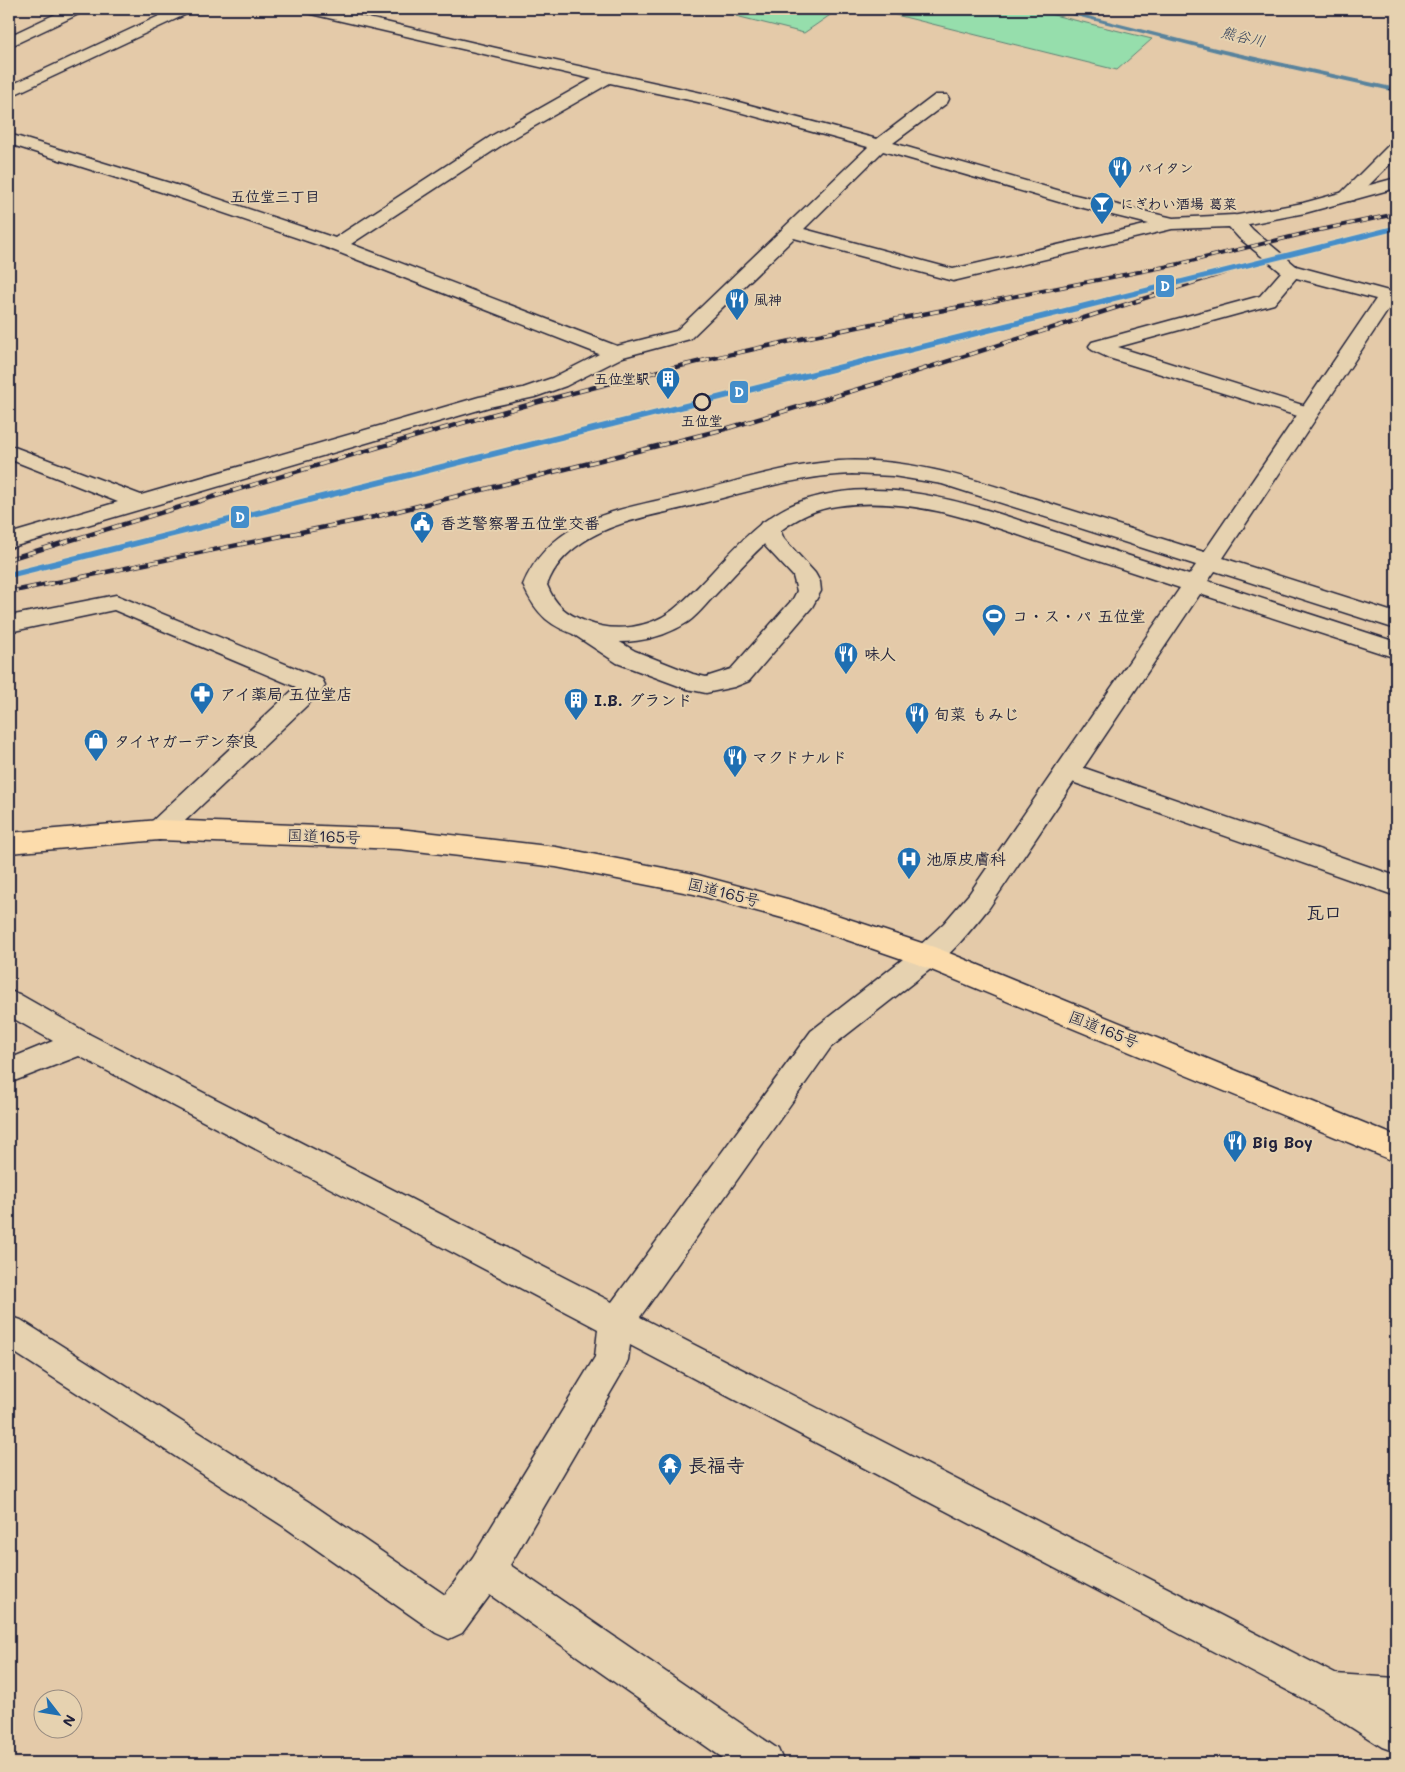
<svg xmlns="http://www.w3.org/2000/svg" width="1405" height="1772" viewBox="0 0 1405 1772" font-family="Mali,'Klee One',sans-serif">
  <rect width="100%" height="100%" fill="#e4caa9"/>
  <filter id="ink" filterUnits="userSpaceOnUse"><feTurbulence type="fractalNoise" baseFrequency=".02" numOctaves="2"/><feDisplacementMap in="SourceGraphic" scale="10" xChannelSelector="R" yChannelSelector="G"/><feConvolveMatrix kernelMatrix="1 2 1 2 8 2 1 2 1" color-interpolation-filters="sRGB"/></filter>
  <g filter="url(#ink)">
    <!-- green -->
    <g fill="#96deac" stroke="#5c8074">
      <path d="M748 9H839L804 33 736 16Z"/>
      <path d="M872 9H1029L1152 39 1117 70Z"/>
    </g>
    <g fill="none" stroke-linecap="round" stroke-linejoin="round">
      <!-- stream -->
      <path fill="#59839d" fill-rule="evenodd" d="M1049 9H1060L1224 50 1396 88V92L1224 54Z"/>
      <defs>
        <g id="minor">
          <path d="M66 9H86L83 12 9 47V36Z"/>
          <path d="M174 9H194L191 12 9 97V86Z"/>
          <path d="M303 9H330L496 48 720 97 877 139 935 95H947L949 99 947 103 893 143 1071 194 1173 218 1234 215 1241 217 1253 230 1302 271 1274 304 1118 347 1315 409 1319 413 1315 417 1308 419 1301 417 1109 358 1092 350 1089 346 1092 342 1260 296 1281 272 1239 238 1229 227 1172 229 953 281 794 238 690 339 623 357 566 386 535 397 489 407 9 548V534L118 502 9 459V445L141 495 479 397 523 388 552 378 599 354 330 249 174 196 9 144V134L186 188 335 238 493 135 592 79 311 14 306 12ZM610 83 717 106 868 147 676 331 617 346 351 244 505 143ZM883 151 1059 202 1149 224 953 269 804 229Z"/>
          <path d="M1396 143V158L1354 200 1348 201 1342 200 1339 196 1342 192 1390 144Z"/>
          <path d="M769 521 777 523 784 539 815 573 820 582 821 591 812 607 749 681 734 687 706 693 687 689 617 663 573 634 569 629 573 624 581 621 589 624 635 651 693 674 706 677 731 669 793 599 797 591 793 576 765 546 758 528 761 523Z"/>
          <path d="M116 595 322 679 325 685 322 691 168 837 159 840 150 837 146 830 150 823 296 687 114 610 9 632V616Z"/>
          <path d="M1067 762 1396 876V896L1058 777 1054 771 1058 765Z"/>
          <path d="M927 945 937 948 941 956 937 964 831 1047 640 1317 1335 1674 1396 1678V1752L1382 1747 1321 1708 630 1345 628 1360 623 1371 510 1565 778 1749 784 1763H730L490 1595 462 1633 449 1639 436 1633 283 1526 9 1349V1316L21 1320 309 1502 445 1595 473 1557 595 1357 598 1329 79 1056 9 1083V1059L53 1041 9 1016V991L19 994 91 1035 612 1302 811 1031 917 948Z"/>
        </g>
        <g id="tertiary">
          <path d="M1396 178V188L1305 213 1234 227 1227 225 1225 221 1227 217 1303 203Z"/>
          <path d="M1292 265 1396 293V305L1392 304 1223 558 1396 613V629L1215 571 1208 581 1396 642V658L1200 594 989 908C977 922 951 956 936 964 929 968 924 966 917 964L913 956 917 948 944 923 969 894 1180 588C1132 572 1084 556 1036 541 972 519 907 496 837 506 784 513 750 559 715 595 706 604 698 615 688 622 657 642 618 647 583 637 551 628 536 615 523 585 550 521 612 511 673 497 728 485 782 465 839 461 910 457 975 480 1042 501 1096 518 1150 535 1204 552L1376 299 1285 275 1282 271 1285 267ZM852 474 893 476 942 484 1196 565 1189 575C1142 560 1095 545 1049 530 970 504 888 474 805 500 748 518 718 574 673 610 650 628 614 633 587 622 565 613 556 606 547 585 554 566 566 553 583 542 616 520 657 515 695 505 747 492 798 476 852 474Z"/>
        </g>
        <path id="trunk" d="M159 820 399 829 556 847 694 874 791 900 937 948 1396 1136V1162L917 964 786 919 694 894 556 867 399 849 159 840 9 853V833Z"/>
      </defs>
      <!-- minor casing -->
      <use href="#minor" stroke="#22223b" stroke-width="3"/>
      <!-- tertiary casing -->
      <use href="#tertiary" stroke="#22223b" stroke-width="3"/>
      <!-- trunk casing -->
      <use href="#trunk" stroke="#22223b" stroke-width="3"/>
      <!-- minor -->
      <use href="#minor" fill="#e6d2b0" fill-rule="evenodd"/>
      <!-- tertiary -->
      <use href="#tertiary" fill="#e6d2b0" fill-rule="evenodd"/>
      <!-- trunk -->
      <use href="#trunk" fill="#fcdcac" fill-rule="evenodd"/>
      <defs>
        <g id="rail-far1">
          <path d="M991 301 1179 264 1315 231 1396 214"/>
          <path d="M1136 301 1233 270"/>
        </g>
        <g id="rail">
          <path d="M9 559C222 495 435 426 651 373 766 345 882 321 998 300"/>
          <path d="M9 592 374 517 725 429 902 376 1140 300"/>
        </g>
      </defs>
      <!-- rail-far1 casing -->
      <use href="#rail-far1" stroke="#22223b" stroke-width="4"/>
      <!-- rail casing -->
      <use href="#rail" stroke="#22223b" stroke-width="4.5"/>
      <!-- rail-far1 -->
      <use href="#rail-far1" stroke="#e6d2b0" stroke-width="2.5" stroke-dasharray="7" stroke-linecap="butt"/>
      <!-- rail -->
      <use href="#rail" stroke="#e6d2b0" stroke-width="3" stroke-dasharray="9" stroke-linecap="butt"/>
      <defs>
        <path id="rail-1-far1" d="M1104 301 1396 228"/>
        <path id="rail-1" d="M9 575 1109 300"/>
      </defs>
      <!-- rail-1-far1 casing -->
      <use href="#rail-1-far1" stroke="#e6d2b0" stroke-width="8"/>
      <!-- rail-1 casing -->
      <use href="#rail-1" stroke="#e6d2b0" stroke-width="9"/>
      <!-- rail-1-far1 -->
      <use href="#rail-1-far1" stroke="#448eca" stroke-width="5"/>
      <!-- rail-1 -->
      <use href="#rail-1" stroke="#448eca" stroke-width="6"/>
    </g>
  </g>
  <!-- icons -->
  <defs>
    <symbol id="restaurant-pin" viewBox="-11 -11 22 30"><path d="M0 17L-7.5 6A9.5 9.5 0 1 1 7.5 6Z" fill="#1f6fb2" stroke="#e6d2b0"/><path d="M-5-6h1v4h1v-4h1v4h1v-4h1v5L-1.5 .5V6h-2V.5L-5-1ZM5-6V6H3V1.5H1.5Q1.5-4 5-6Z" fill="#fff"/></symbol>
    <symbol id="bar-pin" viewBox="-11 -11 22 30"><path d="M0 17L-7.5 6A9.5 9.5 0 1 1 7.5 6Z" fill="#1f6fb2" stroke="#e6d2b0"/><path d="M-6-5H6L.8 .8V4.5H3.5V6h-7V4.5H-.8V.8Z" fill="#fff"/></symbol>
    <symbol id="building-pin" viewBox="-11 -11 22 30"><path d="M0 17L-7.5 6A9.5 9.5 0 1 1 7.5 6Z" fill="#1f6fb2" stroke="#e6d2b0"/><path d="M-4-6H4V6H1V3H-1V6H-4ZM-2.5-4.3h1.7v1.8h-1.7ZM.8-4.3h1.7v1.8H.8ZM-2.5-1h1.7V.8h-1.7ZM.8-1h1.7V.8H.8Z" fill="#fff"/></symbol>
    <symbol id="civic-pin" viewBox="-11 -11 22 30"><path d="M0 17L-7.5 6A9.5 9.5 0 1 1 7.5 6Z" fill="#1f6fb2" stroke="#e6d2b0"/><path d="M-.6-6.5H3V-4.5H.6V-3L4-1V1h2V6H-6V1h2V-1L-.6-3ZM-1.2 2.5V6h2.4V2.5Z" fill="#fff"/></symbol>
    <symbol id="stadium-pin" viewBox="-11 -11 22 30"><path d="M0 17L-7.5 6A9.5 9.5 0 1 1 7.5 6Z" fill="#1f6fb2" stroke="#e6d2b0"/><path d="M0-5a6.5 5 0 1 0 0 10a6.5 5 0 1 0 0-10ZM-3.5-1.8h7v3.6h-7Z" fill="#fff"/></symbol>
    <symbol id="pharmacy-pin" viewBox="-11 -11 22 30"><path d="M0 17L-7.5 6A9.5 9.5 0 1 1 7.5 6Z" fill="#1f6fb2" stroke="#e6d2b0"/><path d="M-2-6h4v4h4v4h-4v4h-4v-4h-4v-4h4Z" fill="#fff"/></symbol>
    <symbol id="shop-pin" viewBox="-11 -11 22 30"><path d="M0 17L-7.5 6A9.5 9.5 0 1 1 7.5 6Z" fill="#1f6fb2" stroke="#e6d2b0"/><path d="M-5-2.5h2.3a2.7 3.5 0 0 1 5.4 0H5L5.5 6h-11ZM-1.5-2.5h3a1.5 2.3 0 0 0-3 0Z" fill="#fff"/></symbol>
    <symbol id="hospital-pin" viewBox="-11 -11 22 30"><path d="M0 17L-7.5 6A9.5 9.5 0 1 1 7.5 6Z" fill="#1f6fb2" stroke="#e6d2b0"/><path d="M-5-5h3v3.5h4V-5h3V5h-3V1.5h-4V5h-3Z" fill="#fff"/></symbol>
    <symbol id="temple-pin" viewBox="-11 -11 22 30"><path d="M0 17L-7.5 6A9.5 9.5 0 1 1 7.5 6Z" fill="#1f6fb2" stroke="#e6d2b0"/><path d="M0-6L5-2H3V0L6.5 2.5H4V6H1.5V3h-3V6H-4V2.5H-6.5L-3 0V-2H-5Z" fill="#fff"/></symbol>
  </defs>
  <g fill-rule="evenodd">
    <use href="#restaurant-pin" x="1106" y="154" width="28" height="38"/>
    <use href="#bar-pin" x="1088" y="190" width="28" height="38"/>
    <use href="#restaurant-pin" x="723" y="286" width="28" height="38"/>
    <use href="#building-pin" x="654" y="365" width="28" height="38"/>
    <use href="#civic-pin" x="408" y="509" width="28" height="38"/>
    <use href="#stadium-pin" x="980" y="602" width="28" height="38"/>
    <use href="#restaurant-pin" x="832" y="640" width="28" height="38"/>
    <use href="#pharmacy-pin" x="188" y="680" width="28" height="38"/>
    <use href="#building-pin" x="562" y="686" width="28" height="38"/>
    <use href="#restaurant-pin" x="903" y="700" width="28" height="38"/>
    <use href="#shop-pin" x="82" y="727" width="28" height="38"/>
    <use href="#restaurant-pin" x="721" y="743" width="28" height="38"/>
    <use href="#hospital-pin" x="895" y="845" width="28" height="38"/>
    <use href="#restaurant-pin" x="1221" y="1128" width="28" height="38"/>
    <use href="#temple-pin" x="656" y="1451" width="28" height="38"/>
  </g>
  <!-- markers -->
  <circle fill="#e6d2b0" stroke="#22223b" stroke-width="2.5" cx="702" cy="402" r="8"/>
  <g text-anchor="middle" stroke-width="4" stroke-linejoin="round" paint-order="stroke">
    <!-- far-poi labels -->
    <g font-size="14" font-weight="bold" fill="#22223b" stroke="#e6d2b0" text-anchor="start">
      <text x="1138" y="173">パイタン</text>
      <text x="1120" y="209">にぎわい酒場 葛菜</text>
      <text x="754" y="305">風神</text>
      <text x="650" y="384" text-anchor="end">五位堂駅</text>
    </g>
    <!-- far-stop labels -->
    <g font-size="14" font-weight="bold" fill="#22223b" stroke="#e6d2b0">
      <text x="702" y="426">五位堂</text>
    </g>
    <!-- far-water labels -->
    <g font-size="15" font-style="italic" fill="#34425c" stroke="#e6d2b0">
      <text transform="translate(1243 37) rotate(13)" y="5">熊谷川</text>
    </g>
    <!-- far-neighbourhood labels -->
    <g font-size="15" font-weight="bold" fill="#22223b" stroke="#e6d2b0">
      <text x="275" y="202">五位堂三丁目</text>
    </g>
    <!-- poi labels -->
    <g font-size="16" font-weight="bold" fill="#22223b" stroke="#e6d2b0" text-anchor="start">
      <text x="440" y="529">香芝警察署五位堂交番</text>
      <text x="1012" y="622">コ・ス・パ 五位堂</text>
      <text x="864" y="660">味人</text>
      <text x="220" y="700">アイ薬局 五位堂店</text>
      <text x="594" y="706">I.B. グランド</text>
      <text x="934" y="720">旬菜 もみじ</text>
      <text x="114" y="747">タイヤガーデン奈良</text>
      <text x="752" y="763">マクドナルド</text>
      <text x="926" y="865">池原皮膚科</text>
      <text x="1252" y="1148">Big Boy</text>
    </g>
    <!-- street labels -->
    <g font-size="16" fill="#22223b" stroke="#e6d2b0">
      <text transform="translate(324 836) rotate(2)" y="6">国道165号</text>
      <text transform="translate(724 892) rotate(14)" y="6">国道165号</text>
      <text transform="translate(1104 1029) rotate(22)" y="6">国道165号</text>
    </g>
    <!-- neighbourhood labels -->
    <g font-size="18" font-weight="bold" fill="#22223b" stroke="#e6d2b0">
      <text x="1324" y="919">瓦口</text>
    </g>
    <!-- near-poi labels -->
    <g font-size="19" font-weight="bold" fill="#22223b" stroke="#e6d2b0" text-anchor="start">
      <text x="688" y="1472">長福寺</text>
    </g>
  </g>
  <g stroke="#e6d2b0" stroke-width="2">
    <rect x="1155" y="274" width="20" height="24" rx="5" fill="#448eca"/>
    <rect x="729" y="380" width="20" height="24" rx="5" fill="#448eca"/>
    <rect x="230" y="505" width="20" height="24" rx="5" fill="#448eca"/>
  </g>
  <g font-size="14" text-anchor="middle" font-weight="bold" fill="#fff">
    <text x="1165" y="291">D</text>
    <text x="739" y="397">D</text>
    <text x="240" y="522">D</text>
  </g>
  <!-- margin -->
  <rect width="1405" height="1772" fill="none" stroke="#e6d2b0" stroke-width="30"/>
  <rect x="15" y="15" width="1375" height="1742" fill="none" stroke="#22223b" stroke-width="2" filter="url(#ink)"/>
  <!-- north arrow -->
  <g transform="translate(58 1714) rotate(121)"><circle r="24" fill="#e6d2b0" stroke="#988c81"/>
  <path d="M0-4L9 19L0 12L-9 19Z" fill="#1f6fb2"/>
  <text y="-8" font-size="14" font-weight="bold" text-anchor="middle" fill="#22223b">N</text>
  </g>
</svg>
